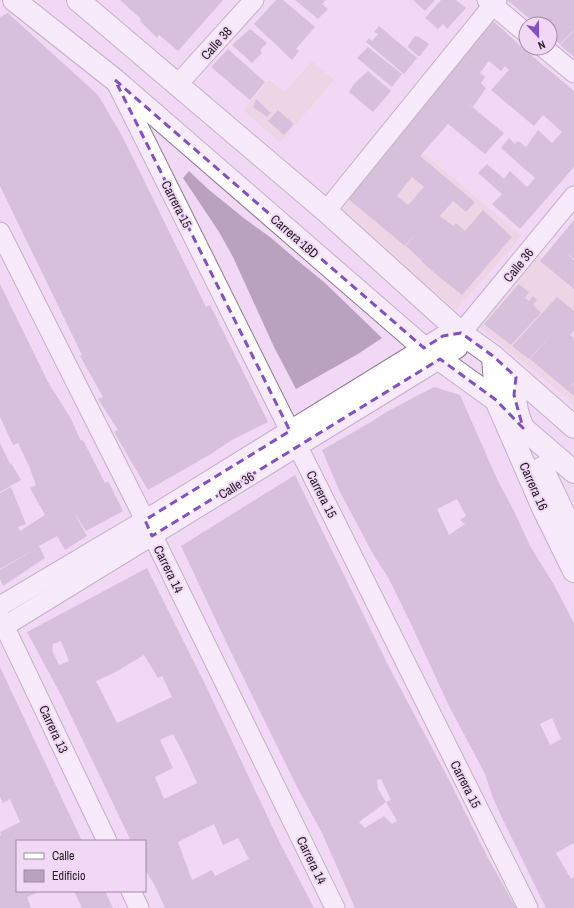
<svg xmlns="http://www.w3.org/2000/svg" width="574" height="908" viewBox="0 0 574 908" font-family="'Archivo Narrow',sans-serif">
  <rect width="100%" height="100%" fill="#f1d9f5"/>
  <!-- commercial -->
  <g fill="#ecd1d2">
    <path d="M312 61 334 80 280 143 243 110 269 80 285 92Z"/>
    <path d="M397 131 522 236 456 310 333 208Z"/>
    <path d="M538 255 574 285V404L477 325Z"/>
  </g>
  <!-- building -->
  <g fill="#b9a2bd" fill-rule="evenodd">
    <path d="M120 0H223L178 51 159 35 157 38 140 21 141 19Z"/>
    <path d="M276 0H283L315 27 296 49 299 51 292 60 254 24Z"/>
    <path d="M295 0H326L322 4 328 9 318 19Z"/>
    <path d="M413 0H435L425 11Z"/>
    <path d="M441 0H456L466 8 447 29 443 24 438 29 425 18Z"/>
    <path d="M507 0H574V30L560 44 550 36V24H536Z"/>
    <path d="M8 13 98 95 122 136 136 164 206 307 210 305 268 422 230 441 211 454 148 490 114 432 118 430 98 399 103 397 80 356 82 355 0 186V17Z"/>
    <path d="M491 19 526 51 574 91V167L520 229 492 204 502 194 478 173 487 164 504 179 510 171 527 187 535 178 501 148 509 138 515 144 518 141 526 147 538 130 552 143 562 132 543 115 534 126 491 90 509 70 505 66 501 71 489 61 480 73 485 77 481 83 486 88 473 107 464 100 504 133 485 154 448 124 420 156 475 202 466 212 453 201 440 216 453 226 456 223 465 231 483 210 512 237 462 295 438 276 421 261 425 256 421 260 406 246 416 233 405 246 347 198ZM412 177 424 187 408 205 397 196Z"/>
    <path d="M379 26 417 58 404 74 366 42 369 38 372 41 378 34 374 32Z"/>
    <path d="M250 29 267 43 260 50 262 53 252 63 232 45Z"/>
    <path d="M574 31V57L560 45Z"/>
    <path d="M415 36 419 37 429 44 420 56H418L408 47V46Z"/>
    <path d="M368 47 402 74 392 87 357 58Z"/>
    <path d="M228 49 265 82 250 100 211 67Z"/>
    <path d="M368 71 391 91 373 112 349 92 354 84Z"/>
    <path d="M256 99 271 113 267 117 253 107Z"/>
    <path d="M278 110 294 124 284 135 268 121Z"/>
    <path d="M189 171 208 189 245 219 270 237 298 261 324 282 382 338 358 354 296 389 274 347 233 257 219 232 183 178Z"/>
    <path d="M574 220V259L565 252 574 260V289L540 261Z"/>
    <path d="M0 284 48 382 71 419 81 441 83 440 105 483 108 481 123 511 86 531 73 511 87 536 65 550 57 536 39 546 45 558 3 586 0 579V570L37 548 0 569V493L11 487 26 524 18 527 20 531 45 515 30 488 36 485 29 466 18 443 13 445 0 417Z"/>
    <path d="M519 284 529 292 525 298 529 301 533 296 537 300 533 305 541 313 511 345 484 324Z"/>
    <path d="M557 297 574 311V331L570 335 574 338V383L569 388 574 384V396L530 359 557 329 529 359 512 346Z"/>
    <path d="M434 387 460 395 497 479 515 513 530 546 553 583 574 623V843L556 853 571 879 574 877V908H546L502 818 493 798 485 774 449 706 411 624 389 579 373 554 339 490 322 450 371 422 388 411ZM457 499 466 516 460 520 465 524 449 535 437 509ZM552 718 561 739 550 745 540 724Z"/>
    <path d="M0 443 10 464 11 463 21 480 0 492Z"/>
    <path d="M295 475 389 667 447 776 487 856 516 908H355L322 833 297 787 228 646 181 546ZM381 779 391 800 386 802 397 821 392 824 384 816 365 828 359 822 386 802 378 789 377 780Z"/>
    <path d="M147 568 204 682 280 843 314 908H165L154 884 145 870V841H131L62 697 27 632ZM61 641 69 661 59 665 52 650 53 644ZM144 655 158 678 162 676 172 697 117 723 96 681 112 674ZM173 734 185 757 197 783 164 799 155 777 173 768 160 740ZM214 824 223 845 238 838 249 859 215 876 212 870 192 880 178 842Z"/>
    <path d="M0 667 82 841H17V891H41L27 897 31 908H0V836L1 835 0 832 20 822 10 799 3 803 0 797Z"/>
    <path d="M74 891H105L113 908H82Z"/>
  </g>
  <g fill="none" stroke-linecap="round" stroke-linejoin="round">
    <defs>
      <g id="street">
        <path d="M487 0 526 33"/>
        <path d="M544 48 574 73"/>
        <path d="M116 82 528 908"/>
        <path d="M177 85 254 0"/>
        <path d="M326 211 497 0"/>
        <path d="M0 232 145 520 335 908"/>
        <path d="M0 606 145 520 443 336 461 333"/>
        <path d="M0 617 107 841"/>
        <path d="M0 629 458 348 461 333 574 196"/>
        <path d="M131 891 139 908"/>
      </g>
      <g id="secondary">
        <path d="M493 356 496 400 544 510 574 571"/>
        <path d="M516 377C514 399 515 412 525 432"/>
        <path d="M542 468 574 535"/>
      </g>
      <g id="primary">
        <path d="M14 0 115 80 424 348 496 400 523 428 574 472"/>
        <path d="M78 0 326 211 461 333 493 356 574 427"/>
      </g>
    </defs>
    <!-- street casing -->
    <use href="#street" stroke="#907a93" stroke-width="21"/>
    <!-- secondary casing -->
    <use href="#secondary" stroke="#907a93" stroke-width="24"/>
    <!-- primary casing -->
    <use href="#primary" stroke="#907a93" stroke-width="24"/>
    <!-- street -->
    <use href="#street" stroke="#fff" stroke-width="19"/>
    <!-- secondary -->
    <use href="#secondary" stroke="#fff" stroke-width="22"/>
    <!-- primary -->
    <use href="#primary" stroke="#fff" stroke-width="22"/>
  </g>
  <!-- marked area -->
  <path d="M0 0H574V908H0ZM115 80 424 348 443 336 461 333 493 356 516 377 514 395 523 428 496 400 440 359 152 536 145 520 290 431Z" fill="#f1d9f5" fill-opacity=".55" fill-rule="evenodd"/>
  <path fill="none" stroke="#814fc7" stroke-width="3" stroke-dasharray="8 5" stroke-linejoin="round" d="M115 80 424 348 443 336 461 333 493 356 516 377 514 395 523 428 496 400 440 359 152 536 145 520 290 431Z"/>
  <g text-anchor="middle" stroke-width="4" stroke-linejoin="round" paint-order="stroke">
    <!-- street labels -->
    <g font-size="13" fill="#221923" stroke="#f1d9f5">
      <text transform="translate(216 43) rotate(-48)" y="5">Calle 38</text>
      <text transform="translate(177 204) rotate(63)" y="5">Carrera 15</text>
      <text transform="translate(295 236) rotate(41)" y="5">Carrera 18D</text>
      <text transform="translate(518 265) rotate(-51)" y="5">Calle 36</text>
      <text transform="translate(236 485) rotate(-32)" y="5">Calle 36</text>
      <text transform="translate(534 486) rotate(66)" y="5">Carrera 16</text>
      <text transform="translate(322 494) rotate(63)" y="5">Carrera 15</text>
      <text transform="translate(169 569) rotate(64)" y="5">Carrera 14</text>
      <text transform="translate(54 729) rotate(65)" y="5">Carrera 13</text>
      <text transform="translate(466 784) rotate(63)" y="5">Carrera 15</text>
      <text transform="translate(312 860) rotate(64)" y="5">Carrera 14</text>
    </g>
  </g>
  <!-- legend -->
  <rect x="16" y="840" width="130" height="52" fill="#f1d9f5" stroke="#9e8ca1"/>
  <rect x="24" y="853" width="20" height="6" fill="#ffffff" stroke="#9e8ca1"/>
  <text x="52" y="860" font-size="12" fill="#221923">Calle</text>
  <rect x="24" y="870" width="20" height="12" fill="#b9a2bd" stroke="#9e8ca1"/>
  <text x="52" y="880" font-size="12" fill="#221923">Edificio</text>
  <!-- north arrow -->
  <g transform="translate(538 36) rotate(158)"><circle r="19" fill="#f1d9f5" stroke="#9e8ca1"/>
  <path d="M0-3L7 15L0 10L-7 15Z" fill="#814fc7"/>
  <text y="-6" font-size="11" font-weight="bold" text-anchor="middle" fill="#221923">N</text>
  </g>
</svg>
